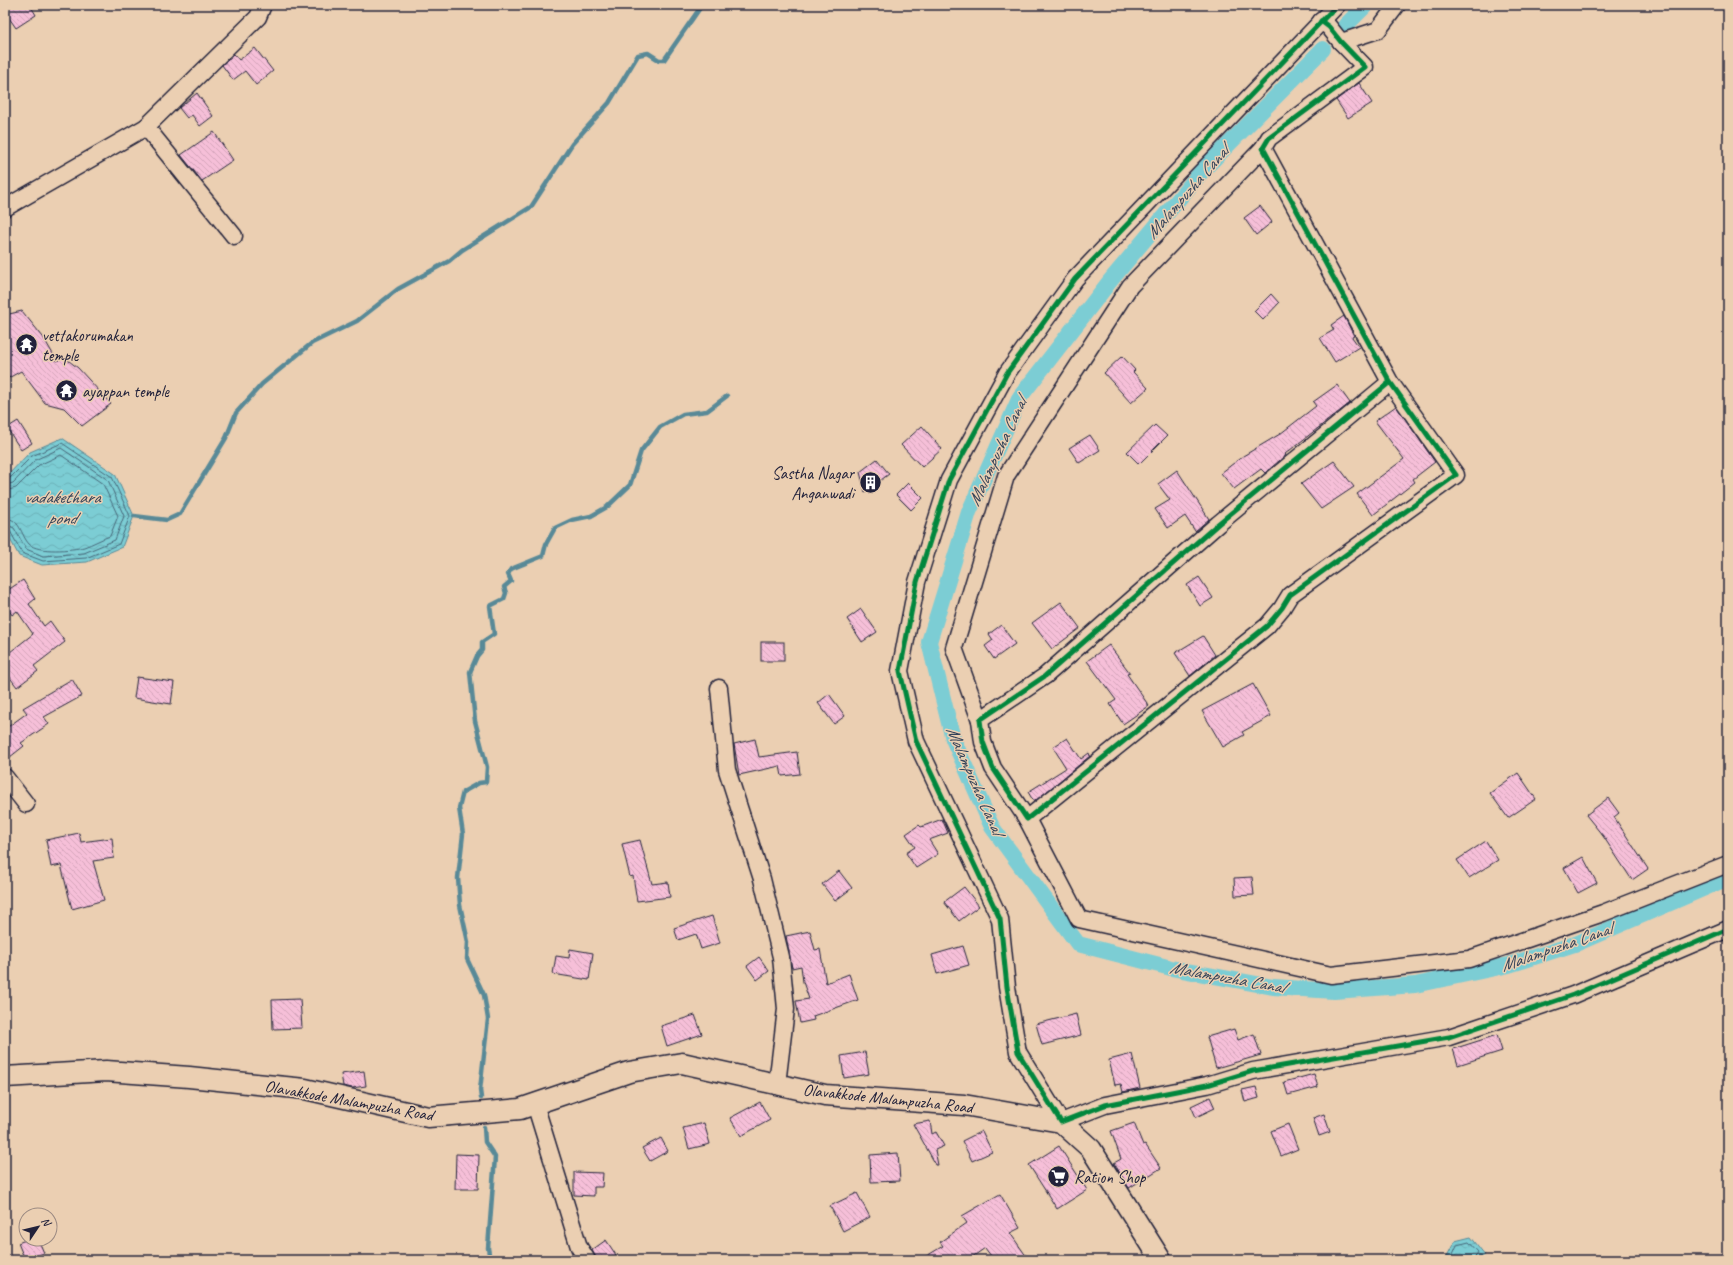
<svg xmlns="http://www.w3.org/2000/svg" width="1733" height="1265" viewBox="0 0 1733 1265" font-family="Caveat,sans-serif">
  <defs>
    <pattern id="water-waves" width="16" height="10" patternUnits="userSpaceOnUse"><rect width="16" height="10" fill="#7ccdd4"/><path d="M0 5q4-4 8 0t8 0" fill="none" stroke="#6bb0b7"/></pattern>
    <pattern id="building-back-hatch" width="6" height="6" patternUnits="userSpaceOnUse"><rect width="6" height="6" fill="#f6bfd8"/><path d="M-1 5l2 2M0 0l6 6M5-1l2 2" fill="none" stroke="#d3a4ba"/></pattern>
  </defs>
  <rect width="100%" height="100%" fill="#ebcfb2"/>
  <filter id="ink" filterUnits="userSpaceOnUse"><feTurbulence type="fractalNoise" baseFrequency=".025" numOctaves="2"/><feDisplacementMap in="SourceGraphic" scale="8" xChannelSelector="R" yChannelSelector="G"/><feConvolveMatrix kernelMatrix="1 2 1 2 8 2 1 2 1" color-interpolation-filters="sRGB"/></filter>
  <g filter="url(#ink)">
    <!-- water -->
    <g fill="url(#water-waves)" stroke="#588997">
      <path d="M62 438 115 474 134 516 122 547 87 562 42 565 19 556 5 530 6 477 30 452Z"/>
      <path d="M1471 1237 1485 1255 1476 1260H1452L1447 1256 1455 1241Z"/>
    </g>
    <g fill="none" stroke-linecap="round" stroke-linejoin="round">
      <!-- shore -->
      <g stroke="#466678" stroke-width="1">
        <path d="M5 480 9 479 32 456 62 443 112 477 130 516 119 544 86 558 43 561 22 553 10 531 5 529"/>
        <path d="M5 485 13 483 35 460 61 448 108 480 124 516 115 540 84 553 43 556 26 549 14 528 5 524"/>
        <path d="M5 491 16 488 39 465 61 455 103 484 118 516 110 536C101 539 93 544 84 547 72 550 38 553 29 544 20 534 21 519 5 518"/>
        <path d="M1454 1260 1453 1254 1457 1245 1469 1242 1478 1252 1474 1260"/>
      </g>
      <!-- stream -->
      <g stroke="#588997" stroke-width="4.5">
        <path d="M134 516 167 520 180 514 226 438 236 413 262 384 312 343 357 321 398 289 449 261 462 250 531 207 572 144 609 103 638 55 648 53 659 60H664L702 5"/>
        <path d="M481 1098 480 1090 488 1019 484 995 467 959 468 942 460 905 458 878 463 834 459 808 463 792 479 783 486 782 487 767 475 721 470 672 477 656 482 650V642L494 634 490 606 504 599 506 593 504 587 511 581 508 574 511 569 543 556 546 544 555 528 572 520 591 516 607 507 630 485 641 451 660 427 683 414 707 411 727 396"/>
        <path d="M484 1127 485 1142 495 1157 488 1248 490 1260"/>
      </g>
      <!-- canal -->
      <g stroke="#7ccdd4" stroke-width="16">
        <path d="M1345 26 1366 5"/>
        <path d="M1323 49 1203 170 1110 281 1020 397 969 512 929 642 953 739 992 827 1078 944 1171 968 1273 987 1334 991 1415 985 1509 965 1578 943 1728 878"/>
      </g>
    </g>
    <!-- building -->
    <g fill="url(#building-back-hatch)" stroke="#22223b">
      <path d="M5 5H30L36 15 16 28 5 12Z"/>
      <path d="M255 48 273 71 256 85 245 71 233 80 222 65 234 54 239 60Z"/>
      <path d="M1359 83 1372 103 1348 118 1336 100Z"/>
      <path d="M197 93 213 116 200 126 192 115 187 118 179 108Z"/>
      <path d="M214 132 233 160 202 181 181 155Z"/>
      <path d="M1260 206 1272 222 1256 235 1244 218Z"/>
      <path d="M1271 294 1279 303 1263 320 1254 311Z"/>
      <path d="M22 311 43 337 57 361 64 357 78 368 111 404 82 426 64 408 45 403 21 371 5 380V315Z"/>
      <path d="M1344 316 1354 336 1352 337 1359 347 1335 362 1320 338 1334 330 1331 325Z"/>
      <path d="M1122 356 1135 370 1133 372 1148 388 1131 403 1104 373Z"/>
      <path d="M1337 385 1350 403 1285 454 1286 455 1265 473 1261 469 1234 489 1221 473 1243 456 1280 434 1316 406 1313 402Z"/>
      <path d="M1396 406 1435 462 1413 479 1415 482 1373 515 1357 494 1404 459 1375 421Z"/>
      <path d="M18 421 32 443 21 450 7 428Z"/>
      <path d="M1155 425 1167 436 1139 464 1127 452Z"/>
      <path d="M922 426 942 449 922 467 901 445Z"/>
      <path d="M1090 435 1100 450 1079 463 1069 448Z"/>
      <path d="M877 459 889 474 865 492 860 472Z"/>
      <path d="M1334 461 1354 487 1321 509 1301 484Z"/>
      <path d="M1177 470 1209 519 1195 531 1185 516 1168 528 1155 509 1170 500 1158 484Z"/>
      <path d="M908 483 923 498 911 510 896 495Z"/>
      <path d="M1199 577 1213 598 1200 606 1187 585Z"/>
      <path d="M23 580 35 599 29 604 44 626 50 621 65 642 34 666 38 671 17 687 5 671V656L33 634 17 611 12 615 5 604V592Z"/>
      <path d="M1061 602 1080 628 1052 649 1032 623Z"/>
      <path d="M861 609 877 632 862 642 847 619Z"/>
      <path d="M1001 625 1015 644 994 659 985 646 993 640 989 634Z"/>
      <path d="M1203 636 1215 655 1190 676 1175 653Z"/>
      <rect x="761" y="642" width="23" height="19"/>
      <path d="M1109 645 1130 673 1127 674 1149 706 1123 724 1110 704 1116 700 1087 661Z"/>
      <path d="M137 677 174 682 171 704 134 698Z"/>
      <path d="M72 679 82 696 44 717 49 724 21 743 24 746 5 761V729L27 713 23 708Z"/>
      <path d="M1253 684 1271 716 1242 732 1244 735 1223 747 1202 711Z"/>
      <path d="M829 694 845 716 834 724 818 703Z"/>
      <path d="M1067 738 1081 759 1089 753 1090 756 1034 802 1028 792 1066 768 1053 747Z"/>
      <path d="M755 739 759 757 797 752 800 774 782 776 780 766 739 775 734 744Z"/>
      <path d="M1518 773 1536 799 1508 818 1490 793Z"/>
      <path d="M1608 798 1619 813 1614 817 1648 869 1632 880 1603 836 1586 815Z"/>
      <path d="M942 819 948 833 929 840 938 854 916 868 906 853 915 847 906 834 919 825 921 827Z"/>
      <path d="M79 833 81 842 112 838 114 858 93 861 104 900 72 909 61 865 51 867 46 840Z"/>
      <path d="M640 840 652 884 668 882 670 897 637 901 633 876 630 877 622 844Z"/>
      <path d="M1486 841 1498 860 1469 878 1457 860Z"/>
      <path d="M1583 857 1597 883 1578 893 1564 868Z"/>
      <path d="M839 871 852 888 835 901 822 884Z"/>
      <path d="M1252 877 1254 895 1235 896 1234 878Z"/>
      <path d="M964 887 979 906 959 921 944 902Z"/>
      <path d="M712 916 720 943 701 949 696 934 678 940 674 928Z"/>
      <path d="M810 931 815 950 820 949 826 983 849 974 858 1000 813 1016 814 1020 800 1023 796 1001 809 999 803 982 801 966 792 968 786 936Z"/>
      <path d="M963 946 969 965 937 974 932 955Z"/>
      <path d="M570 949 593 953 589 980 553 974 556 956 569 958Z"/>
      <path d="M759 957 769 971 757 980 747 966Z"/>
      <path d="M300 999 302 1028 273 1029 272 1000Z"/>
      <path d="M1076 1014 1081 1035 1042 1045 1036 1024Z"/>
      <path d="M695 1015 702 1034 667 1046 661 1026Z"/>
      <path d="M1234 1029 1238 1040 1254 1034 1261 1055 1216 1068 1207 1037Z"/>
      <path d="M1497 1035 1502 1051 1458 1065 1453 1049Z"/>
      <path d="M865 1052 869 1074 844 1078 841 1056Z"/>
      <path d="M1132 1054 1140 1088 1123 1092 1121 1084 1115 1085 1109 1060Z"/>
      <path d="M364 1071 366 1086 352 1088 343 1086 341 1074Z"/>
      <path d="M1314 1074 1318 1087 1288 1095 1284 1082Z"/>
      <path d="M1256 1087 1259 1098 1245 1102 1242 1090Z"/>
      <path d="M1210 1097 1215 1108 1196 1117 1191 1106Z"/>
      <path d="M760 1102 770 1120 741 1136 730 1118Z"/>
      <path d="M1324 1114 1330 1132 1319 1136 1313 1118Z"/>
      <path d="M930 1121 932 1134 936 1132 944 1146 935 1150 938 1165H936L913 1124Z"/>
      <path d="M704 1123 710 1144 689 1149 683 1128Z"/>
      <path d="M1134 1123 1143 1145 1145 1144 1161 1168 1129 1188 1114 1163 1121 1159 1111 1131Z"/>
      <path d="M1288 1124 1298 1149 1281 1156 1271 1131Z"/>
      <path d="M982 1131 992 1152 972 1161 962 1141Z"/>
      <path d="M661 1138 668 1151 650 1161 642 1148Z"/>
      <path d="M1059 1146 1087 1190 1057 1209 1029 1165Z"/>
      <path d="M898 1153 900 1181 871 1182 870 1155Z"/>
      <path d="M456 1154 479 1155 478 1189H455Z"/>
      <path d="M574 1172 603 1173 602 1187H594V1196L574 1195Z"/>
      <path d="M857 1193 870 1217 843 1231 830 1206Z"/>
      <path d="M1000 1194 1020 1228 1010 1233 1029 1260H994L985 1248 968 1260H920L943 1246 940 1242 967 1223 962 1216Z"/>
      <path d="M28 1239H38L44 1253 25 1260 18 1243Z"/>
      <path d="M606 1240 616 1255 608 1260H597L592 1250Z"/>
    </g>
    <g fill="none" stroke-linecap="round" stroke-linejoin="round">
      <defs>
        <g id="minor">
          <path d="M1337 5 1075 279 1007 373 949 480 917 582 900 671 916 741 1000 919 1007 987 1018 1052 1061 1122 1105 1105 1207 1085 1253 1071 1449 1037 1573 995 1728 929"/>
          <path d="M1321 21 1329 27 1341 42 1365 67 1269 138 1263 148 1390 382 1456 475 1290 595 1282 608 1267 626 1027 819 993 768 983 742 980 720 1045 676 1218 524 1390 382"/>
          <path d="M1341 42 1378 30 1397 5"/>
          <path d="M5 208 146 127"/>
          <path d="M234 236 146 127 258 17 263 5"/>
          <path d="M719 688 727 770 762 879 781 957 786 1009 777 1084"/>
          <path d="M980 720 954 648 1006 476 1130 286 1263 148"/>
          <path d="M5 777 26 804"/>
          <path d="M1027 819 1079 919 1331 975 1469 959 1603 913 1728 864"/>
          <path d="M535 1104 579 1247 587 1260"/>
        </g>
        <path id="major" d="M5 1077 106 1071 189 1077 305 1089 428 1117 520 1109 629 1072 682 1063 825 1095 964 1105 1061 1122 1091 1149 1161 1260"/>
      </defs>
      <!-- minor casing -->
      <use href="#minor" stroke="#22223b" stroke-width="19"/>
      <!-- major casing -->
      <use href="#major" stroke="#22223b" stroke-width="23"/>
      <!-- minor -->
      <use href="#minor" stroke="#ebcfb2" stroke-width="16"/>
      <!-- major -->
      <use href="#major" stroke="#ebcfb2" stroke-width="20"/>
      <defs>
        <g id="cycleway">
          <path d="M1337 5 1075 279 1007 373 949 480 917 582 900 671 916 741 1000 919 1007 987 1018 1052 1061 1122 1105 1105 1207 1085 1253 1071 1449 1037 1573 995 1728 929"/>
          <path d="M1321 21 1329 27 1341 42 1365 67 1269 138 1263 148 1390 382 1456 475 1290 595 1282 608 1267 626 1027 819 993 768 983 742 980 720 1045 676 1218 524 1390 382"/>
        </g>
      </defs>
      <!-- cycleway casing -->
      <use href="#cycleway" stroke="#ebcfb2" stroke-width="8"/>
      <!-- cycleway -->
      <use href="#cycleway" stroke="#00873e" stroke-width="5"/>
    </g>
  </g>
  <!-- icons -->
  <defs>
    <symbol id="temple-disc" viewBox="-11 -11 22 22"><circle r="9.5" fill="#22223b" stroke="#ebcfb2"/><path d="M0-6L5-2H3V0L6.5 2.5H4V6H1.5V3h-3V6H-4V2.5H-6.5L-3 0V-2H-5Z" fill="#fff"/></symbol>
    <symbol id="building-disc" viewBox="-11 -11 22 22"><circle r="9.5" fill="#22223b" stroke="#ebcfb2"/><path d="M-4-6H4V6H1V3H-1V6H-4ZM-2.5-4.3h1.7v1.8h-1.7ZM.8-4.3h1.7v1.8H.8ZM-2.5-1h1.7V.8h-1.7ZM.8-1h1.7V.8H.8Z" fill="#fff"/></symbol>
    <symbol id="supermarket-disc" viewBox="-11 -11 22 22"><circle r="9.5" fill="#22223b" stroke="#ebcfb2"/><path d="M-6-5.5h2.5l.6 2H6L4.5 2H-2.5L-4.4-4H-6ZM-1.5 3.2a1.3 1.3 0 1 0 .1 0ZM3 3.2a1.3 1.3 0 1 0 .1 0Z" fill="#fff"/></symbol>
  </defs>
  <g fill-rule="evenodd">
    <use href="#temple-disc" x="14" y="332" width="25" height="25"/>
    <use href="#temple-disc" x="54" y="378" width="25" height="25"/>
    <use href="#building-disc" x="858" y="470" width="25" height="25"/>
    <use href="#supermarket-disc" x="1046" y="1164" width="25" height="25"/>
  </g>
  <g text-anchor="middle" stroke-width="3" stroke-linejoin="round" paint-order="stroke">
    <!-- poi labels -->
    <g font-size="17" fill="#22223b" stroke="#ebcfb2" text-anchor="start">
      <text x="42" y="341">vettakorumakan<tspan x="42" dy="20">temple</tspan></text>
      <text x="82" y="397">ayappan temple</text>
      <text x="854" y="479" text-anchor="end">Sastha Nagar<tspan x="854" dy="20">Anganwadi</tspan></text>
      <text x="1074" y="1183">Ration Shop</text>
    </g>
    <!-- street labels -->
    <g font-size="17" fill="#22223b" stroke="#ebcfb2">
      <text transform="translate(888 1098) rotate(6)" y="6">Olavakkode Malampuzha Road</text>
      <text transform="translate(349 1100) rotate(10)" y="6">Olavakkode Malampuzha Road</text>
    </g>
    <!-- water labels -->
    <g font-size="18" font-style="italic" fill="#34445a" stroke="#ebcfb2">
      <text transform="translate(1187 192) rotate(-49)" y="6">Malampuzha Canal</text>
      <text transform="translate(997 452) rotate(-65)" y="6">Malampuzha Canal</text>
      <text x="62" y="503">vadakethara<tspan x="62" dy="21">pond</tspan></text>
      <text transform="translate(975 780) rotate(66)" y="6">Malampuzha Canal</text>
      <text transform="translate(1556 947) rotate(-19)" y="6">Malampuzha Canal</text>
      <text transform="translate(1227 977) rotate(10)" y="6">Malampuzha Canal</text>
    </g>
  </g>
  <!-- margin -->
  <rect width="1733" height="1265" fill="none" stroke="#ebcfb2" stroke-width="20"/>
  <rect x="10" y="10" width="1713" height="1245" fill="none" stroke="#22223b" stroke-width="1.5" filter="url(#ink)"/>
  <!-- north arrow -->
  <g transform="translate(38 1227) rotate(55)"><circle r="19" fill="#ebcfb2" stroke="#9b8a82"/>
  <path d="M0-3L7 15L0 10L-7 15Z" fill="#22223b"/>
  <text y="-6" font-size="11" font-weight="bold" text-anchor="middle" fill="#22223b">N</text>
  </g>
</svg>
